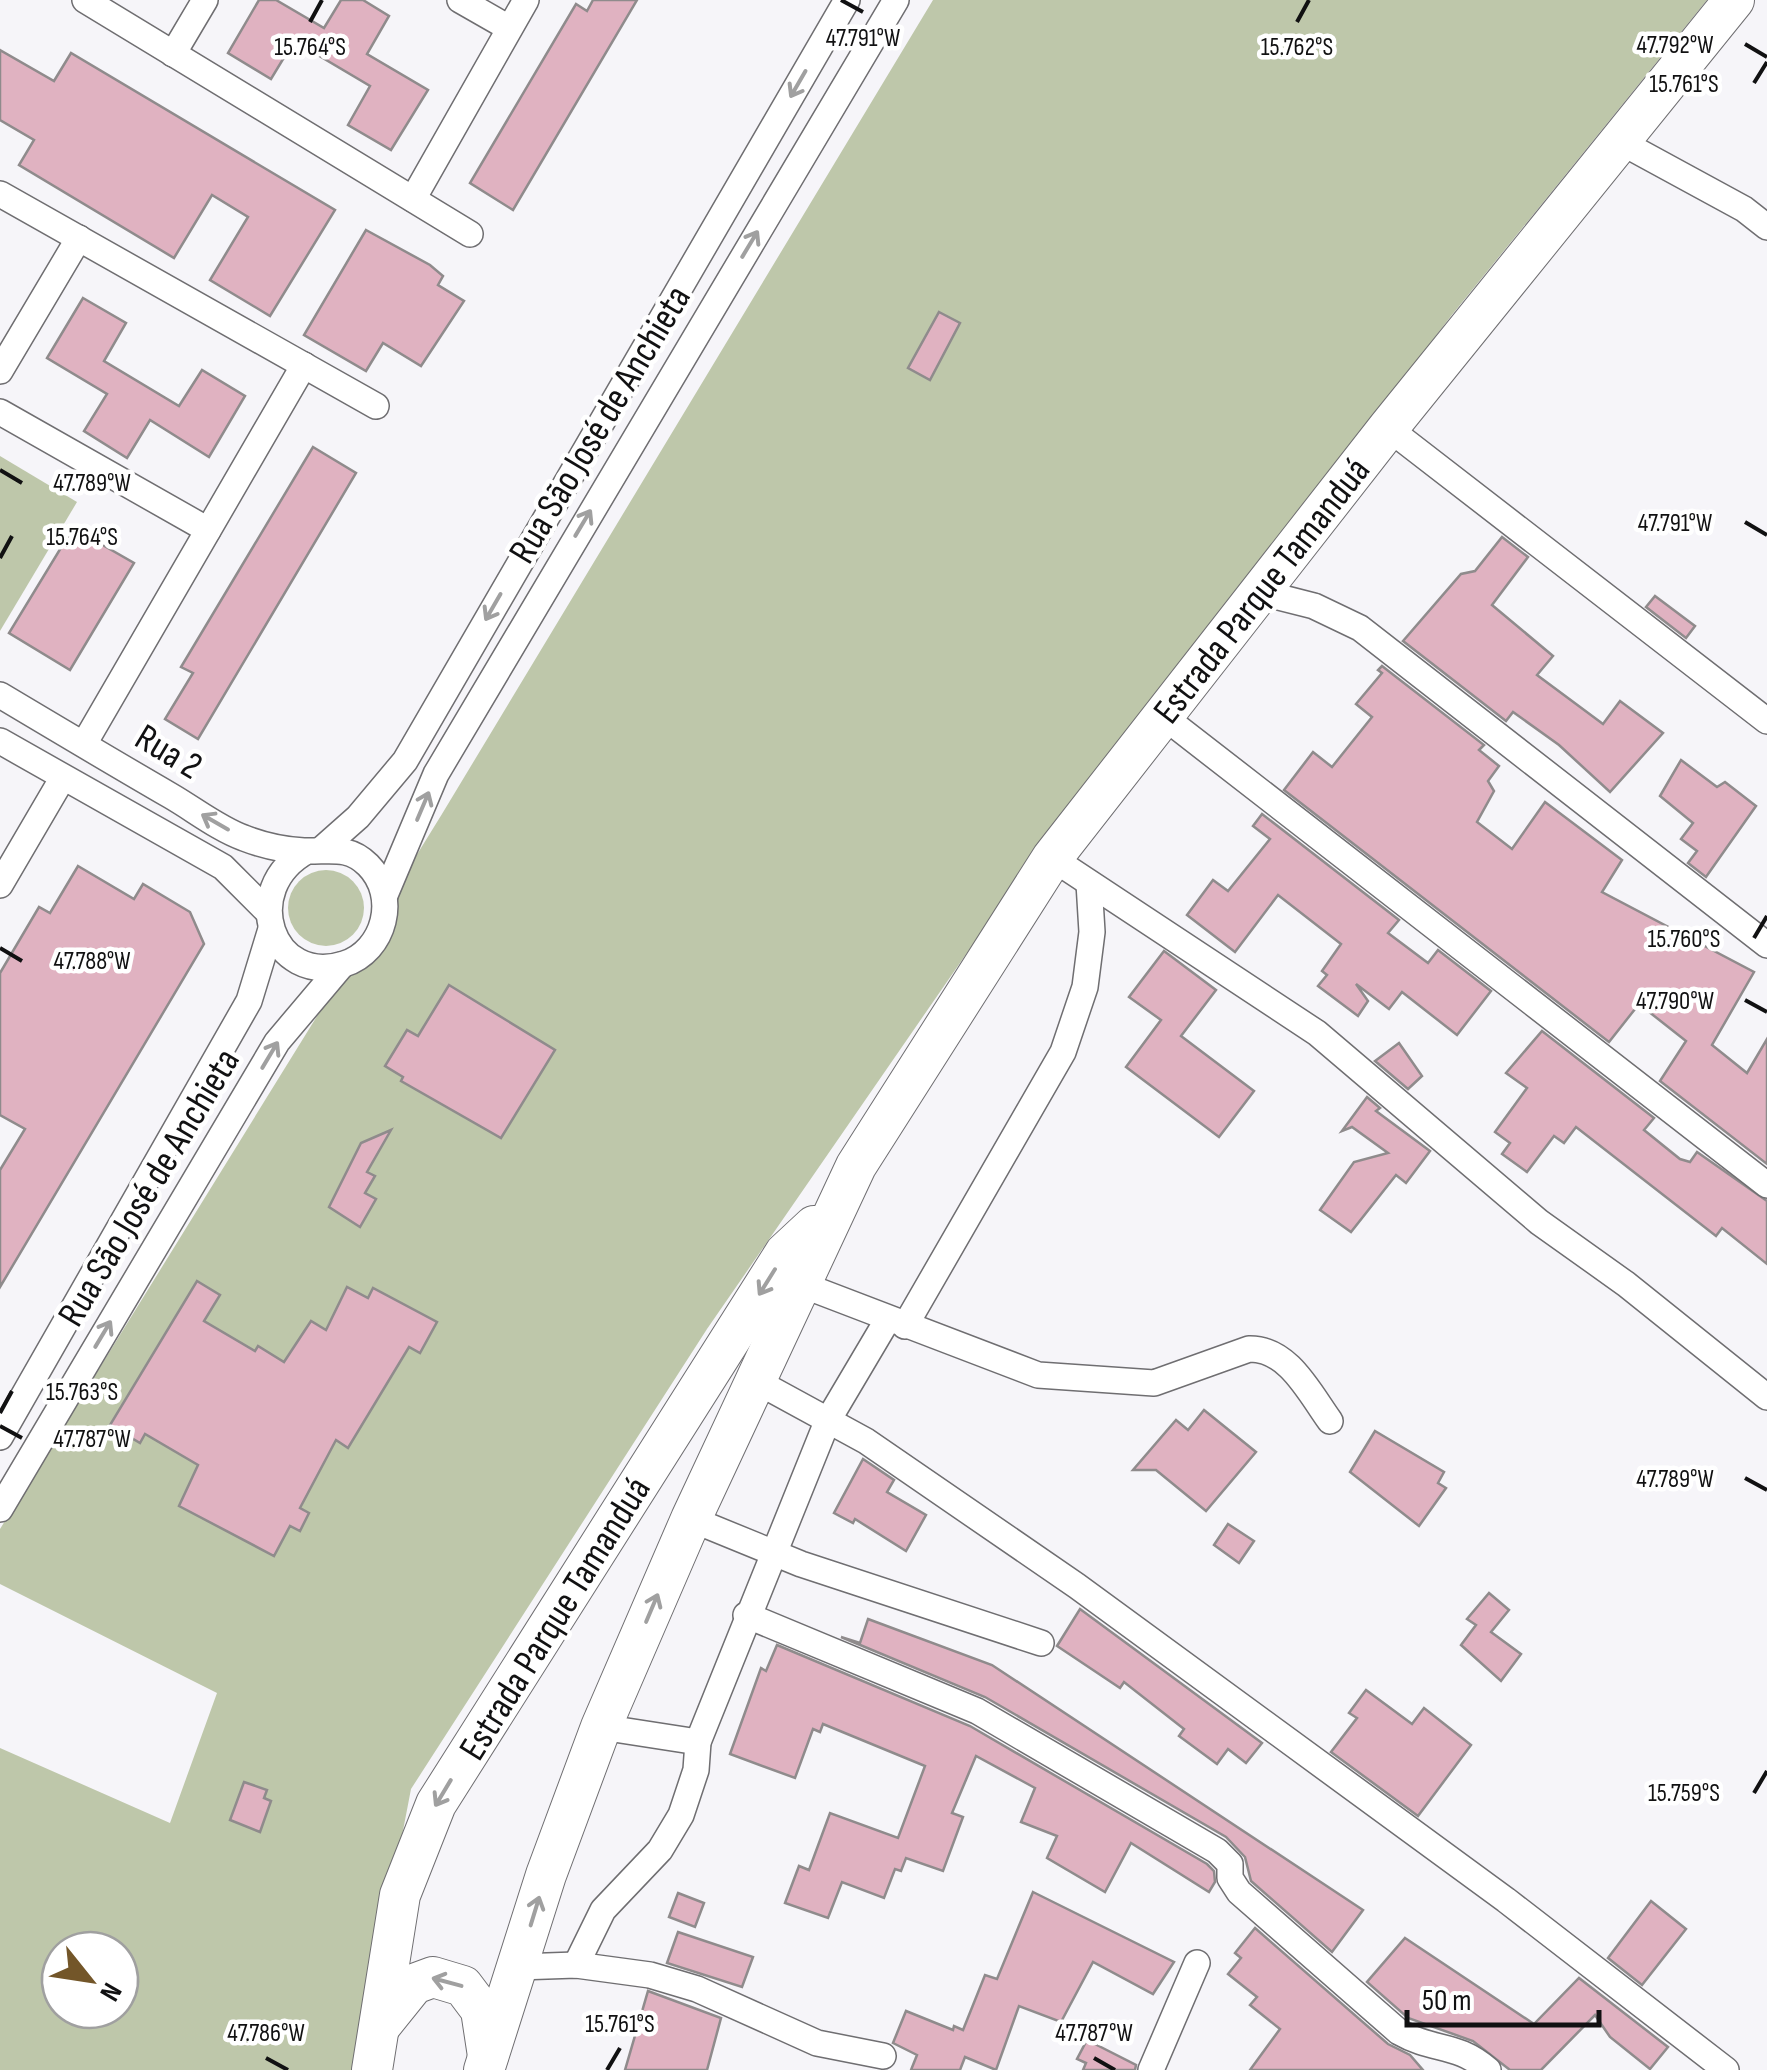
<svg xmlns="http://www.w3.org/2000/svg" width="1767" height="2070" viewBox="0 0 1767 2070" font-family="'Sofia Sans Condensed',sans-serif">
  <rect width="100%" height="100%" fill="#f6f5f9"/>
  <!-- green -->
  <g fill="#bec7aa" fill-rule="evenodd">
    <path d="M933 0H1707L1451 316 971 947 707 1329 411 1789 357 2070H0V1748L170 1823 217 1693 0 1584V1529L442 814ZM60 1950H120V2010H60Z"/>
    <path d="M0 456 77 502 0 631Z"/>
    <circle cx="326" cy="908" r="38"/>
  </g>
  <!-- building -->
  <g fill="#e0b2c1" stroke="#8f8b8c" stroke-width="2.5">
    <path d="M259 0H276L324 28 341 0H363L389 16 367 54 428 90 391 150 348 125 370 86 294 41 271 79 228 53Z"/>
    <path d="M593 0H637L513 210 470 183 576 4 587 11Z"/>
    <path d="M0 50 54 81 71 53 335 210 270 316 210 280 248 217 212 195 174 258 19 165 34 140 0 120Z"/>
    <path d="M366 230 430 265 443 276 438 285 464 301 421 366 383 343 366 371 304 335Z"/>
    <path d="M83 298 126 323 104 361 179 406 202 370 245 396 209 457 150 420 127 458 84 431 107 394 47 358Z"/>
    <path d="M939 312 960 323 930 380 908 368Z"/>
    <path d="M313 447 356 473 198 739 165 719 193 673 181 667Z"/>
    <path d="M73 528 134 563 70 670 9 633Z"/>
    <path d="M1502 537 1528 557 1492 605 1553 656 1537 675 1603 724 1620 701 1663 733 1610 792 1559 745 1513 712 1506 721 1403 641 1461 574 1475 571Z"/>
    <path d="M1655 596 1695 626 1686 638 1646 607Z"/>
    <path d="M1382 666 1484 745 1479 750 1499 766 1488 781 1494 791 1477 822 1512 849 1545 802 1622 860 1602 892 1754 972 1712 1045 1747 1073 1767 1039V1164L1660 1081 1686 1041 1639 1004 1609 1042 1284 790 1313 752 1332 767 1372 717 1356 704 1382 673 1378 670Z"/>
    <path d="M1681 760 1717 787 1725 782 1756 806 1706 877 1688 863 1697 851 1681 839 1693 823 1660 796Z"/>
    <path d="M1262 814 1399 920 1388 933 1428 963 1438 950 1491 991 1457 1035 1402 992 1389 1009 1356 984 1368 1001 1358 1016 1318 986 1327 975 1322 971 1341 944 1278 895 1235 952 1187 915 1213 880 1228 891 1270 839 1253 826Z"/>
    <path d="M78 866 134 899 143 884 190 912 204 944 0 1287V1170L25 1129 0 1115V973L39 907 50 913Z"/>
    <path d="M1164 951 1216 990 1181 1036 1254 1091 1219 1137 1126 1067 1161 1020 1129 997Z"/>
    <path d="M449 985 555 1050 501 1138 401 1081 403 1077 385 1066 407 1030 418 1036Z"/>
    <path d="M1542 1031 1654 1118 1644 1130 1680 1159 1690 1162 1697 1152 1767 1201V1264L1722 1228 1716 1236 1576 1127 1564 1143 1554 1136 1527 1172 1502 1154 1510 1143 1495 1132 1527 1088 1506 1073Z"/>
    <path d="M1399 1043 1422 1076 1408 1089 1375 1061Z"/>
    <path d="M1367 1097 1380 1108 1376 1111 1430 1151 1406 1183 1396 1175 1351 1232 1320 1210 1354 1162 1388 1153 1352 1127 1342 1131Z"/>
    <path d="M391 1130 367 1172 375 1176 365 1193 376 1199 360 1227 329 1207 361 1143Z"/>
    <path d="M197 1281 220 1295 204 1321 255 1351 258 1346 284 1362 311 1321 326 1330 347 1287 368 1298 373 1288 437 1322 420 1353 409 1347 348 1448 336 1440 300 1508 309 1513 300 1531 290 1526 274 1556 179 1506 198 1465 145 1434 140 1443 110 1425Z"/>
    <path d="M1204 1410 1256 1452 1206 1511 1156 1470H1133L1176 1420 1188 1430Z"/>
    <path d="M1375 1431 1444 1472 1438 1483 1446 1488 1419 1526 1350 1472Z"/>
    <path d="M863 1459 894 1480 887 1492 926 1515 906 1551 855 1519 853 1523 834 1513Z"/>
    <path d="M1228 1524 1254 1541 1239 1563 1214 1545Z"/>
    <path d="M1489 1593 1509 1610 1491 1632 1521 1654 1501 1681 1461 1645 1476 1625 1467 1619Z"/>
    <path d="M1080 1609 1262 1743 1246 1763 1228 1749 1217 1764 1179 1736 1184 1729 1124 1682 1120 1688 1057 1646Z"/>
    <path d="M868 1619 992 1665 1363 1910 1332 1952 1251 1881 1245 1857 1226 1837 985 1697 841 1637 860 1643Z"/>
    <path d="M777 1645 970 1726 1207 1864 1214 1871 1215 1882 1209 1892 1131 1843 1105 1892 1047 1858 1057 1836 1021 1822 1035 1788 976 1756 952 1813 963 1817 943 1871 906 1858 901 1871 895 1869 884 1898 842 1882 828 1918 785 1903 799 1866 809 1870 830 1813 898 1838 925 1766 823 1724 820 1732 813 1729 795 1778 730 1754 761 1668 766 1671Z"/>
    <path d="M1366 1690 1412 1724 1424 1708 1471 1745 1418 1816 1331 1752 1357 1718 1349 1713Z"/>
    <path d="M244 1782 267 1790 264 1798 271 1801 260 1832 230 1820Z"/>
    <path d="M1033 1892 1174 1962 1153 1994 1093 1962 1061 2022 1019 2006 996 2070 965 2057 960 2070H911L917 2055 893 2043 906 2011 953 2030 954 2026 963 2030 985 1975 997 1979Z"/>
    <path d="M678 1893 704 1903 695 1927 669 1917Z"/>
    <path d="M1651 1901 1686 1929 1642 1985 1608 1958Z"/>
    <path d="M1255 1928 1388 2044 1410 2055 1423 2070H1250L1280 2029 1250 2005 1257 1997 1228 1974 1241 1958 1235 1953Z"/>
    <path d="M678 1932 753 1957 742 1987 667 1963Z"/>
    <path d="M1405 1938 1534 2024 1579 1978 1668 2047 1650 2069 1610 2037 1595 2015 1541 2070H1510L1473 2041 1408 2018 1367 1982Z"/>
    <path d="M648 1991 721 2018 707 2070H625Z"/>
    <path d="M1087 2040 1136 2065 1135 2070H1083L1086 2063 1077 2059Z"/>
  </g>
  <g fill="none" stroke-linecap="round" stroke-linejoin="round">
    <defs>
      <g id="minor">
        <path d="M85 0 470 234"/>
        <path d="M460 0 509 28"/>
        <path d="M173 54 205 0"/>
        <path d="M1619 141 1744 209 1767 227"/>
        <path d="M0 194 376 406"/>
        <path d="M413 199 526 0"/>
        <path d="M0 371 79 238"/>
        <path d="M0 412 208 530"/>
        <path d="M1388 428 1767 721"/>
        <path d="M1259 592 1314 606 1360 628 1767 945"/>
        <path d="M0 695C57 729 114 763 171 796 195 810 219 829 244 838 262 845 285 850 304 851 329 852 348 845 368 865 399 896 385 951 344 964 272 987 238 889 307 851"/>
        <path d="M1163 716 1767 1185"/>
        <path d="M0 741 223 867 267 911"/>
        <path d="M84 744 304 365"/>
        <path d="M323 848 358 817 405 761 847 0"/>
        <path d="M1052 858 1317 1033 1539 1222 1626 1284 1767 1397"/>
        <path d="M0 885 62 779"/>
        <path d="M385 895 436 774 896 0"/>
        <path d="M800 1284 1038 1375 1154 1383 1249 1349C1288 1348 1309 1392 1330 1421"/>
        <path d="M905 1326 1063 1052 1085 987 1092 932 1089 883"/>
        <path d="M756 1381 866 1441 1077 1586 1506 1900 1726 2070"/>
        <path d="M0 1437 249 1001 271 929"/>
        <path d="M0 1509 277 1042 342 965"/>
        <path d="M691 1519 801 1564 1041 1643"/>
        <path d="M746 1615 977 1711 1217 1851 1230 1864V1878L1239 1892 1399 2032C1434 2052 1456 2042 1488 2070"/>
        <path d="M601 1727 698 1742"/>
        <path d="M576 1965 603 1910 660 1850 681 1815 696 1770 698 1742 827 1422 888 1319"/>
        <path d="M518 1967 576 1965 650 1975 697 1989 817 2043 883 2056"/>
        <path d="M1151 2070 1197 1963"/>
      </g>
      <g id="primary">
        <path d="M381 2025 414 1984 433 1977 463 1986 481 2010 488 2056"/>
        <path d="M372 2070 400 1895 436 1804 785 1253 814 1226"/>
        <path d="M484 2070 546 1875 601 1727 691 1519 856 1166 1052 858 1388 428 1734 0"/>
      </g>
    </defs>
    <!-- minor casing -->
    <use href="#minor" stroke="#6f6e71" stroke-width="28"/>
    <!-- primary casing -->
    <use href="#primary" stroke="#6f6e71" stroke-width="42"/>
    <!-- minor -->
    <use href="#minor" stroke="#fff" stroke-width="25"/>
    <!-- primary -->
    <use href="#primary" stroke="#fff" stroke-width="40"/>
  </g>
  <!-- one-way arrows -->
  <defs><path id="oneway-shaft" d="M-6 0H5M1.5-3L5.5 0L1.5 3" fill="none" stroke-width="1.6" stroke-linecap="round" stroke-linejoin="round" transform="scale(2.5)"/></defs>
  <g stroke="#a0a0a0">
    <use href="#oneway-shaft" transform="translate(798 84) rotate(120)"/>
    <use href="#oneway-shaft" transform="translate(750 244) rotate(-59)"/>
    <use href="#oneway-shaft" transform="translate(583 523) rotate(-59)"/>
    <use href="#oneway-shaft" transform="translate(493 607) rotate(120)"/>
    <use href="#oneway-shaft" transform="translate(423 806) rotate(-67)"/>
    <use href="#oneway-shaft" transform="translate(215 822) rotate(-150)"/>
    <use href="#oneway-shaft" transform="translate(270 1055) rotate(-59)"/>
    <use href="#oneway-shaft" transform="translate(767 1282) rotate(122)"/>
    <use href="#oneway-shaft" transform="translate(103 1334) rotate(-59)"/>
    <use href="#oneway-shaft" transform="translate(652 1608) rotate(-67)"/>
    <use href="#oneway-shaft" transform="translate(443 1793) rotate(121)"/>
    <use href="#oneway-shaft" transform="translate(535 1911) rotate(-73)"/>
    <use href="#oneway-shaft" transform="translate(447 1982) rotate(-165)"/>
  </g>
  <!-- ticks -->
  <path fill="none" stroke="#111112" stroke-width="4" d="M841 0 863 12M310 22 322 0M1297 22 1309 0M1745 44 1767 57M1754 83 1767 62M0 470 22 483M1745 522 1767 535M0 558 12 536M1754 938 1767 916M0 948 22 961M1745 1000 1767 1012M0 1413 12 1391M0 1426 22 1438M1745 1478 1767 1490M1754 1793 1767 1771M266 2058 288 2070M1094 2058 1115 2070M607 2070 620 2048"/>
  <g text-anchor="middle" stroke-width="9" stroke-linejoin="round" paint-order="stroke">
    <!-- street labels -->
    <g font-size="38" fill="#111112" stroke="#fff">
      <text transform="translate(599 424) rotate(-59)" y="13">Rua São José de Anchieta</text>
      <text transform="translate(1261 590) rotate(-52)" y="13">Estrada Parque Tamanduá</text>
      <text transform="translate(169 751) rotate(31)" y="13">Rua 2</text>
      <text transform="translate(148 1187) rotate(-59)" y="13">Rua São José de Anchieta</text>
      <text transform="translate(554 1618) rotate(-58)" y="13">Estrada Parque Tamanduá</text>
    </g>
  </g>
  <g font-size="25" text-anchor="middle" fill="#111112" stroke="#fff" stroke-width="9" stroke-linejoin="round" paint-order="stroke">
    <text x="863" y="46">47.791°W</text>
    <text x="1675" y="53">47.792°W</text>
    <text x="310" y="55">15.764°S</text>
    <text x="1297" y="55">15.762°S</text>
    <text x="1684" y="92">15.761°S</text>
    <text x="92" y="491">47.789°W</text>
    <text x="1675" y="531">47.791°W</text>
    <text x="82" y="545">15.764°S</text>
    <text x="1684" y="947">15.760°S</text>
    <text x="92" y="969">47.788°W</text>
    <text x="1675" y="1009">47.790°W</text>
    <text x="82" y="1400">15.763°S</text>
    <text x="92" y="1447">47.787°W</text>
    <text x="1675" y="1487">47.789°W</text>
    <text x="1684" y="1801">15.759°S</text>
    <text x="620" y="2032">15.761°S</text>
    <text x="266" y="2041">47.786°W</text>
    <text x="1094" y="2041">47.787°W</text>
  </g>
  <!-- north arrow -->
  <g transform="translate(90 1980) rotate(120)"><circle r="48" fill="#ffffff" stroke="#a0a0a0" stroke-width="2.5"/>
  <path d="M0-8L18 38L0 25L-18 38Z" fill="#735629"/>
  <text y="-15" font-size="28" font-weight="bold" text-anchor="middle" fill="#111112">N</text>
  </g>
  <!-- scale -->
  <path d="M1407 2010v15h192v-15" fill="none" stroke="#111112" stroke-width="5"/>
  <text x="1422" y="2010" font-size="30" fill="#111112" stroke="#ffffff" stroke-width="8" paint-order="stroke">50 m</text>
</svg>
